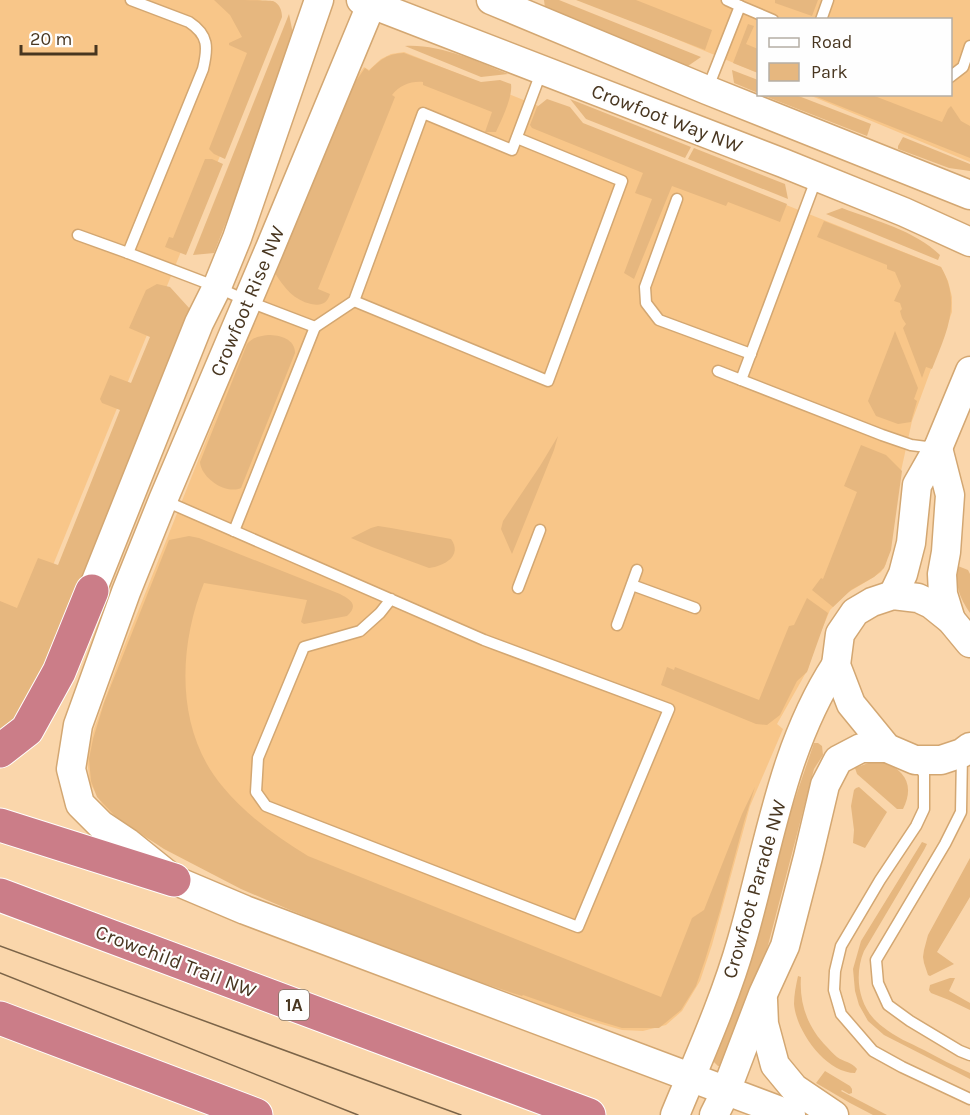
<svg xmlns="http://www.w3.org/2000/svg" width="970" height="1115" viewBox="0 0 970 1115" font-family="Karla,sans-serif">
  <rect width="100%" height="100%" fill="#fad6ab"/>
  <!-- built -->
  <g fill="#f8c689">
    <path d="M0 0H260L280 9 0 695Z"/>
    <path d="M582 0H970V162L809 95 950 94V20H758V73Z"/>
    <path d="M404 52 941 267 948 281 952 297V312L912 421 901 471 886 564 881 572 869 580 847 593 830 610 815 646 808 669 777 724 783 729 750 806 712 945 700 981 682 1011 666 1025 643 1031 622 1030 566 1014 343 929 211 873 139 834 118 820 102 804 90 783 87 759 94 729 121 654 334 119 354 81 364 67 369 70 381 59 391 54Z"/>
  </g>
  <!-- green -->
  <g fill="#e6b77f">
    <path d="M214 0C225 0 266 0 273 1 280 4 282 11 282 17L225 159 214 154 209 149 247 53 229 45V43L242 37 230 15Z"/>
    <path d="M544 0H559L701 57 688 66 545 8Z"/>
    <path d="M576 0H636L712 30 705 50Z"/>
    <path d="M775 0H818L812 16 775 3Z"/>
    <path d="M289 14 293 34 275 97 214 253 193 255Z"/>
    <path d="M748 24 754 26 746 44 758 49V73L733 63Z"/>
    <path d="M405 46C440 44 476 61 508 74L481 77Z"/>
    <path d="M404 53 481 82 500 80 511 84C513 97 501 121 496 132H485L492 112 423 85V82C411 81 400 85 392 95L395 97 318 289 330 294C327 304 321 306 311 304 294 300 284 288 275 273L344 98 365 68 369 71C381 59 387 54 404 53Z"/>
    <path d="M732 70 758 80V93L734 83Z"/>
    <path d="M762 95H796L871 124 867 136Z"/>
    <path d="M812 95H872L942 122 948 109 951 106 961 121 970 126V158Z"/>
    <path d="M547 99 570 107 583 123 787 204 780 222 728 202 726 206 672 186 634 279 624 273 652 199 635 193 643 173 532 128 530 125 537 107Z"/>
    <path d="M570 99 691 147 685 158 586 119Z"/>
    <path d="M903 137 970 164V171L949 168 898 149V146Z"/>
    <path d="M694 148 785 184 788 199 688 159Z"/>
    <path d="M205 159H212L223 164 186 255 165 247 169 237 173 238Z"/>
    <path d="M842 208C876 221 914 230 940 255L938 260 826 214Z"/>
    <path d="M824 221 941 267C962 303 946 334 932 369L926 367 922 378 903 328 906 324 902 318 900 311 902 309 900 303 894 301 901 286 895 272 887 269V265L817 237Z"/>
    <path d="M157 284 170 287 190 309 59 643 13 723 0 733V601L17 608 38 558 58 565 120 410 102 403 100 399 110 375 131 383 150 337 129 328 146 290Z"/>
    <path d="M895 331 918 388 914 399 917 401 911 422 898 424 876 416 868 401Z"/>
    <path d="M268 335C280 335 295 339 295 353L241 488C226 495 201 478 200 462L247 344C253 337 260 336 268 335Z"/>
    <path d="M558 436 554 450 512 554 501 529 503 521 540 466Z"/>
    <path d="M861 445 886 455 902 471 891 550 884 568 874 577 851 590 833 607 812 590 821 578 823 579 857 492 844 486Z"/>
    <path d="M378 526 391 528 451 539C463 556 444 566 429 568L372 547 351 538 371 528Z"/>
    <path d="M189 536 199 538 340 594C351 600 359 605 347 616L304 624 301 622 307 600 204 583C178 647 175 731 223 787 246 815 277 837 308 856L661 997 692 918 704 910 742 814 755 787 744 822 720 911 705 960 696 986 681 1010 659 1028H622L589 1018 523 995 522 996 479 982 335 928 290 910 241 889 164 849 117 818 97 797 91 781 89 759 93 739 104 703 169 540Z"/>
    <path d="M958 566 968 570 970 574V613C959 597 955 586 958 566Z"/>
    <path d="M807 598 828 613 807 672 797 681 780 715 767 725 756 724 661 685 667 667 674 670 675 667 759 700 789 626 794 625Z"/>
    <path d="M814 743H818L822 746 823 755 814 769 766 953 751 998 721 1066H718L713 1061V1058L784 831Z"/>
    <path d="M880 761C905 769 915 785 903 809H897L857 774 855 768 871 762Z"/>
    <path d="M859 787 887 812 865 848 853 843 854 830 851 806 854 790 856 788Z"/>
    <path d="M922 842 927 844 924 850 864 951C853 977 859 1010 883 1027 895 1037 910 1043 924 1050 939 1058 954 1066 970 1073V1079L884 1035 868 1021 859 1005 855 991 853 969 861 941Z"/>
    <path d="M970 858V897L937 952 954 964 930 976 928 975 924 963 923 957 924 950 928 935Z"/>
    <path d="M798 976 801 977C799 1004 808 1028 827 1047 830 1050 833 1054 837 1057 844 1062 852 1062 857 1069L855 1073C826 1073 796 1031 794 1004 794 995 796 985 798 976Z"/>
    <path d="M950 978H955L949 991 970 1003V1010L949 1000 931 993 929 990 930 985Z"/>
    <path d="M825 1071 850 1086 852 1089V1093L849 1094 842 1090 841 1091 887 1115H873L850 1103 816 1083Z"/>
  </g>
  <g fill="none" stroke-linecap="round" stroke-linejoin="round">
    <defs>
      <g id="service">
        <path d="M131 0 189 22C209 35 208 48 203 69L128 253 217 287 247 301 315 327 354 301 423 113 512 150 542 70"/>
        <path d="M727 0 740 6"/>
        <path d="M821 20 828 0"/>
        <path d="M950 77 963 67 970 46"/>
        <path d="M707 90 740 6 773 20"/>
        <path d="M677 199 645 287 646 303 659 320 751 354"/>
        <path d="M78 235 128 253"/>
        <path d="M354 301 548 381 622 181 517 138"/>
        <path d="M718 371 882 435 911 445 934 448"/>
        <path d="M741 380 817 177"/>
        <path d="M163 500 484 640 669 709 578 927 266 806 256 792 258 758 304 647 360 631 380 613 391 599"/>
        <path d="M234 531 315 327"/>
        <path d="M632 585 695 608"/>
        <path d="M518 588 540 530"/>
        <path d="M617 625 637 570"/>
        <path d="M962 754 961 812 945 844 876 960 878 983 888 1005 910 1021 960 1051 970 1055"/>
        <path d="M917 763 924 774V809L916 826 880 880 841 946 835 971 834 990 841 1014 873 1051 902 1067 970 1099"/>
      </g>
      <g id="tertiary">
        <path d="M361 0 783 163 904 212 970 242"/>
        <path d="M371 0V5L270 248 163 500 126 592 78 725 71 769 80 804 101 825 128 843 174 880 245 910 791 1115"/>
        <path d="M491 0 707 90 970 195"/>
        <path d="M938 448 950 495 946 552 942 574 943 594 951 620"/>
        <path d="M92 591 199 323 217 287 237 238 319 0"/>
        <path d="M893 595 903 574 911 543 917 485 938 448 970 371"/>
        <path d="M970 643 951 620 931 604 918 598 893 595 872 602 855 612 840 634 836 665 851 704 887 748 915 760H941L962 753 970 747"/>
        <path d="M763 1000 764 1024 775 1065 794 1088 834 1115"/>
        <path d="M675 1115C699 1057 725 1000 742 940 769 847 782 748 836 665"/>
        <path d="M714 1115 726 1091 763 994 785 946 808 857 825 785 838 760 861 748H887"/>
      </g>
      <g id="motorway">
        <path d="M0 751 27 730 59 672 92 591"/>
        <path d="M0 825 174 880"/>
        <path d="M0 895 589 1115"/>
        <path d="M0 1018 256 1115"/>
      </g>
    </defs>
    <!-- service casing -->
    <use href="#service" stroke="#d3a772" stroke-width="13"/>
    <!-- tertiary casing -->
    <use href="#tertiary" stroke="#d3a772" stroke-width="31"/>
    <!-- motorway casing -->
    <use href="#motorway" stroke="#fff" stroke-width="35"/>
    <!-- service -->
    <use href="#service" stroke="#fff" stroke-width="10"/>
    <!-- tertiary -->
    <use href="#tertiary" stroke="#fff" stroke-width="28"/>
    <!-- motorway -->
    <use href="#motorway" stroke="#cb7d88" stroke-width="33"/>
    <!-- tram -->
    <g stroke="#7b6448" stroke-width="1.5">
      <path d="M0 946 461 1115"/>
      <path d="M0 973 358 1115"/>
    </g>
  </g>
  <g text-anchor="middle" stroke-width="4.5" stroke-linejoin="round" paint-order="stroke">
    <!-- shield labels -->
    <rect fill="#fefefe" stroke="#7f7263" stroke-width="1.5" x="279" y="990" width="30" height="30" rx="4.5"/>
    <g font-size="18" font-weight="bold" fill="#483620">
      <text x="294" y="1011">1A</text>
    </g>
    <!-- street labels -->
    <g font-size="20" fill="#483620" stroke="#fefefe">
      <text transform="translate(667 118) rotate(21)" y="7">Crowfoot Way NW</text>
      <text transform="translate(247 301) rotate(-67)" y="7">Crowfoot Rise NW</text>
      <text transform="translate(754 889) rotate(-74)" y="7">Crowfoot Parade NW</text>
      <text transform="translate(176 961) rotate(21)" y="7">Crowchild Trail NW</text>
    </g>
  </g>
  <!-- legend -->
  <rect x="757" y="18" width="195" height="78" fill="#fefefe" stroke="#b5aea5" stroke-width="1.5"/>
  <rect x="769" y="38" width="30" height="9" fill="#ffffff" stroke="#b5aea5" stroke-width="1.5"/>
  <text x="811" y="48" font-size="18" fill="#483620">Road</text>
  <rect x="769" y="63" width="30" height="18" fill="#e6b77f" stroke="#b5aea5" stroke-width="1.5"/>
  <text x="811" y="78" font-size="18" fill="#483620">Park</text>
  <!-- scale -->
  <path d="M21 45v9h75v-9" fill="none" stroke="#483620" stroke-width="3"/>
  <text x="30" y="45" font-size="18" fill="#483620" stroke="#fefefe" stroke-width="4.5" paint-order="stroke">20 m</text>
</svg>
